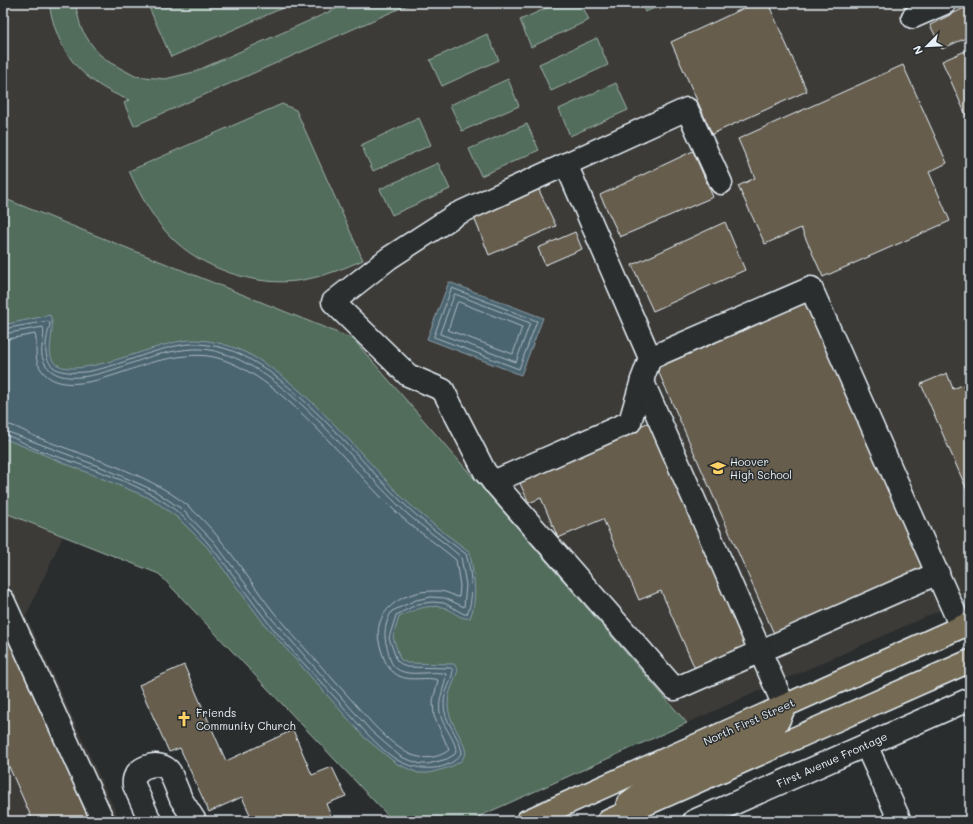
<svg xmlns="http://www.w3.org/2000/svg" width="973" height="824" viewBox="0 0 973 824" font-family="Mali,sans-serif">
  <rect width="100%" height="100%" fill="#2a2d2e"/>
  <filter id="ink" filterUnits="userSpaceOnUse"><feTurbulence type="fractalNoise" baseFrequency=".025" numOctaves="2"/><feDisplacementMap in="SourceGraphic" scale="8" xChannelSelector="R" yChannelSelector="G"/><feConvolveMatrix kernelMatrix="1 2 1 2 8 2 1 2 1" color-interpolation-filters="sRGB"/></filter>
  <g filter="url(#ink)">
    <!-- built -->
    <g fill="#3c3b38">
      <path d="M3 3H970V597L687 723 353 339 3 198Z"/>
      <path d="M3 512 63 536 26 616 120 821H3Z"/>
    </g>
    <!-- green -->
    <g fill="#526d5b" stroke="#9dafaa">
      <path d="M49 3H75L81 28 89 41 98 53 109 62 135 76 165 79 194 72 349 3H412L134 126 124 103 129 100C82 82 57 53 49 3Z"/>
      <path d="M147 3H294L171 57Z"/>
      <path d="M558 3H581L589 20 531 47 520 20Z"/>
      <path d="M641 3H667L645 12Z"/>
      <path d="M487 34 499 60 442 86 430 60Z"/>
      <path d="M597 38 608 65 551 91 539 64Z"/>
      <path d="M508 79 519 106 462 131 450 105Z"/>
      <path d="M616 83 628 110 570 136 559 109Z"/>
      <path d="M282 104 296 110 363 260C345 268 327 275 308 279 265 289 209 272 176 242 155 223 141 197 129 171Z"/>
      <path d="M419 118 431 145 373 171 361 145Z"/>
      <path d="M527 124 539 150 481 176 469 149Z"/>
      <path d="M438 163 450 189 392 215 380 189Z"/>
      <path d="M3 198 353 339 687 723 469 821H393L159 574 3 512Z"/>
    </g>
    <!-- water -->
    <g fill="#4c6570" stroke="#8a9da6">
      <path d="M449 282 543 318 521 375 427 339Z"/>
      <path d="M50 315C57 330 43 355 56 364 76 380 155 344 182 341 199 338 219 342 235 348 294 370 357 451 401 496 422 517 446 534 470 552 473 574 479 596 470 618 458 620 453 609 442 607 426 604 412 611 399 617L393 637 400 659 407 663 454 664 458 670C455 680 448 692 448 703 447 721 463 736 466 753L461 761 451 767 429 773H418L397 764 365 738 265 625 207 547 178 518 152 499 3 438V325Z"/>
    </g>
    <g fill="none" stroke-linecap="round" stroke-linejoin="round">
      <!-- shore -->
      <g stroke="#aab9c2" stroke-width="1">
        <path d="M452 288 537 321 519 369 434 337Z"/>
        <path d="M455 294 530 323 516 362 440 334Z"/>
        <path d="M459 302 522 327 513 354 448 330 457 303Z"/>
        <path d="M3 329 48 321 50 324C47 337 41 356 53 367 61 374 82 373 91 371 122 365 150 350 181 345 191 343 204 344 214 346 277 355 355 456 400 500 420 520 443 537 466 554 471 571 475 597 467 614H464L444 603 432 602 418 604 396 615 389 638 397 661 406 667 451 668 453 670C452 681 444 692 444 703 443 721 459 735 462 752 450 773 418 771 399 761 379 750 355 720 339 702 315 675 289 649 267 621 239 585 215 546 181 515 146 483 81 466 36 449 26 445 14 436 3 435"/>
        <path d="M3 334 43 327C46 338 38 350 44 362 62 397 129 362 156 355 174 351 196 346 215 351 284 368 347 455 396 503 416 524 440 538 461 557L466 585 464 607 445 598 431 597 416 600 392 611C385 622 383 635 387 647 389 653 389 660 393 665 404 680 431 669 446 674 445 689 436 701 441 717 443 726 460 746 455 754L447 759 428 764H420L401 757 371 731 272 619 214 542 183 510 155 491 106 469 3 430"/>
        <path d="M3 340 35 334C38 343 34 354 38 364 57 406 127 368 157 361 175 357 196 353 214 357 281 374 344 462 393 509 412 528 435 542 456 560L460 586 459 597C455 597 452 594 448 593 443 591 438 591 433 591 402 591 370 612 380 646 384 659 386 669 399 676 411 682 426 676 438 680L433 701 434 716 449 750C436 760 418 760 404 751 382 737 365 715 348 696 324 669 299 643 276 615 247 579 223 535 187 505 144 471 89 458 39 438 28 434 15 424 3 424"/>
      </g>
    </g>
    <!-- building -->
    <g fill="#665d4e" stroke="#e8f1f8">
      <path d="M755 3H768L807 91 712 134 671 42Z"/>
      <path d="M970 5V36L942 49 930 25Z"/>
      <path d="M970 49V122H969L942 61Z"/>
      <path d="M903 65 947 163 929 172 950 221 823 277 801 228 765 244 738 186 755 178 738 139Z"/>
      <path d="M970 137V150L966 139Z"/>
      <path d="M693 151 713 197 620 237 600 195Z"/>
      <path d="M537 186 556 226 489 255 473 215Z"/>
      <path d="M725 222 745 270 653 311 632 265Z"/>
      <path d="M575 232 582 249 545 265 538 248Z"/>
      <path d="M804 297 925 570 775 636 655 364Z"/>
      <path d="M947 373 953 389 970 382V497L921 384Z"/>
      <path d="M654 420 751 647 696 671 661 591 639 600 603 519 558 538 541 498 529 503 518 479Z"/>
      <path d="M3 628 90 821H33L3 753Z"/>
      <path d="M184 665 226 761 293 730 312 775 332 767 346 796 326 804 333 821H253L242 797 209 812 180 748 169 752 139 685Z"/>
    </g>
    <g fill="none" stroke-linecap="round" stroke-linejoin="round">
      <defs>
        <g id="minor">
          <path d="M913 17 945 3"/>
          <path d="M566 164 650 358"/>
          <path d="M721 183 687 109 457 214 389 258 333 302 408 375 443 390 485 472 675 689 938 573"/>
          <path d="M493 482 630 422 642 380"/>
          <path d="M3 600 103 821"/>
          <path d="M784 706 642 380 650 358 811 288 961 627"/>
          <path d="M866 745 900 821"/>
          <path d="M150 821 134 785C131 767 160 758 170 772L181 799 195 821"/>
          <path d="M694 821 970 699"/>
        </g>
        <g id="major">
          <path d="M628 803 652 785 762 736C775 728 780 721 784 706"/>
          <path d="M527 821 970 623"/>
          <path d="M608 821 970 661"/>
        </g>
      </defs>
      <!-- minor casing -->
      <use href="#minor" stroke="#e8f1f8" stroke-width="25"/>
      <!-- major casing -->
      <use href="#major" stroke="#e8f1f8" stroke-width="25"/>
      <!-- minor -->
      <use href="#minor" stroke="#2a2d2e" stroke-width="22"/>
      <!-- major -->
      <use href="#major" stroke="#746b52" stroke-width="22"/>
    </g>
  </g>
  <!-- icons -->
  <defs>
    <symbol id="school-bare" viewBox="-9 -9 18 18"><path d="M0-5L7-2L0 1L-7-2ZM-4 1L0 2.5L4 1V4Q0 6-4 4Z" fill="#ffd166" stroke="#2a2d2e" stroke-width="2.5" paint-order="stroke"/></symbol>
    <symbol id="church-bare" viewBox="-9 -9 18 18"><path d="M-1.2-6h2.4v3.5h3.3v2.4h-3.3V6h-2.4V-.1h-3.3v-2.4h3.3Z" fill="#ffd166" stroke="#2a2d2e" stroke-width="2.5" paint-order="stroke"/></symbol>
  </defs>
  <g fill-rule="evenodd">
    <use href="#school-bare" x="707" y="457" width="22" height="22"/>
    <use href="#church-bare" x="173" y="708" width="22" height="22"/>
  </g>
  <g text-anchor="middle" stroke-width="3" stroke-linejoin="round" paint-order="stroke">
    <!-- poi labels -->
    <g font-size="11" fill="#e8f1f8" stroke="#2a2d2e" text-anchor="start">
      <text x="730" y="466">Hoover<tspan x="730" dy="13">High School</tspan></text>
      <text x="196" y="717">Friends<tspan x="196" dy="13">Community Church</tspan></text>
    </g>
    <!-- street labels -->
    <g font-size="11" fill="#e8f1f8" stroke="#2a2d2e">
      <text transform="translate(749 722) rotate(-24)" y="4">North First Street</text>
      <text transform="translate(832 760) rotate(-24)" y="4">First Avenue Frontage</text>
    </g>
  </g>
  <!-- margin -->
  <rect width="973" height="824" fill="none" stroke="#2a2d2e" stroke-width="16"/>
  <rect x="8" y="8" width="957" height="808" fill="none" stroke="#e8f1f8" stroke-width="1.5" filter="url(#ink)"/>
  <!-- north arrow -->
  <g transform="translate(927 46) rotate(246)" stroke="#2a2d2e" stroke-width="3" paint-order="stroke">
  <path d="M0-3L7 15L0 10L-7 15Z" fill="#e8f1f8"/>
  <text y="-6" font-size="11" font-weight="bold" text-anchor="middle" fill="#e8f1f8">N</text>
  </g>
</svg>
